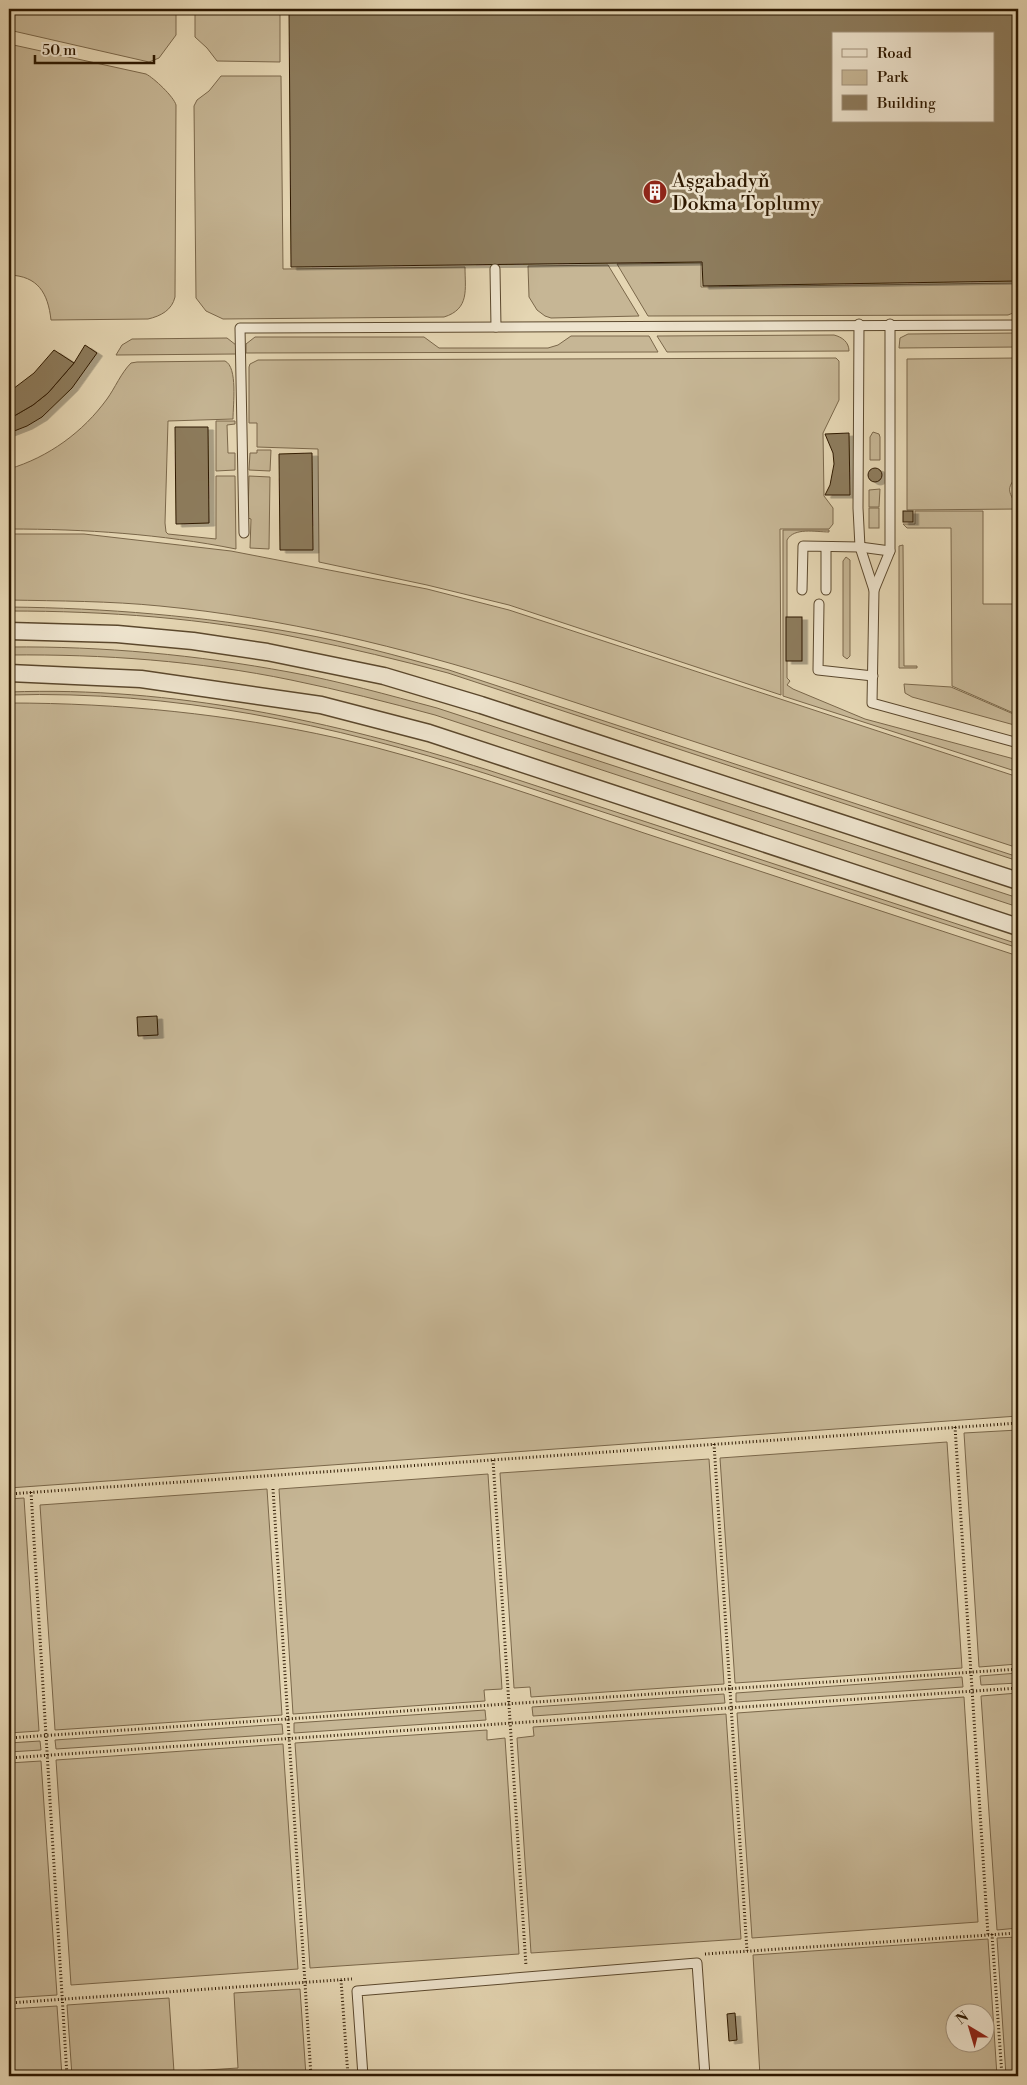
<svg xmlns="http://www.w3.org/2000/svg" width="1027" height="2085" viewBox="0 0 1027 2085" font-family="'Libre Bodoni',serif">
  <defs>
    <filter id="shadow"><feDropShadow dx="5.5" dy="3" stdDeviation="0" flood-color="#0004"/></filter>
  </defs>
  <rect width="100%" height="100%" fill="#e5d6b3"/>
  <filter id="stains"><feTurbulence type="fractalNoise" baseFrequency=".004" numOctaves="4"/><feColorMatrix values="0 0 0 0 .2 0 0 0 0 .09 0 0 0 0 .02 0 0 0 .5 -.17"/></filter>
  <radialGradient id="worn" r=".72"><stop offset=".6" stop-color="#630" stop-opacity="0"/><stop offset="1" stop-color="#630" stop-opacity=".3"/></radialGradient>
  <!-- green -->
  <g fill="#c6b695" stroke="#7a674a" fill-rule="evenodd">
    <path d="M9 9H176V35L159 58 149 62 9 30Z"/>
    <path d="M195 9H280V62L217 61 207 48 195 37Z"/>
    <path d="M9 44 146 74C154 78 174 97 176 105L175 297C172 310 161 316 148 319L51 320C48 293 38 276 9 275Z"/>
    <path d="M221 76H281L283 269 465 267C465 289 470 309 444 317L223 319 206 311 196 298 194 106 197 100 209 91Z"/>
    <path d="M701 263V287L1018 283V311L1008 315 648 316 617 264Z"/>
    <path d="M608 265 639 316 551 318 545 316 537 310 529 297 528 266Z"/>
    <path d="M1018 333V347L899 348 900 338 908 334Z"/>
    <path d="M834 335C842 337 849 342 849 351L667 352 657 336Z"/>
    <path d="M571 336H649L658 352 246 353V344L255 337H424L439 348H548L558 345Z"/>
    <path d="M227 338 236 345V354L116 355 122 345 132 339Z"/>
    <path d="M836 358 839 361V400L823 433 824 496 833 508V524L829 529H780L781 695 509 605 427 585 319 562 318 449 257 447V423H249V367L250 364 258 360Z"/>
    <path d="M1018 358V476C1002 490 1013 496 1018 509L907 510V359Z"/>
    <path d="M225 361C238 367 233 405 233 419L168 421 165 523 166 532 168 534 216 539V476H235L236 549C161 534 85 529 9 529V469C49 457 83 432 107 399 115 388 121 373 131 363L137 362Z"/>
    <path d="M216 421H235V424L227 425 228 453H235V470L216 471Z"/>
    <path d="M873 432 879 434 880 437V460H870V437Z"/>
    <path d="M257 450H271L270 471 249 470 250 453H257Z"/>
    <path d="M249 476 270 477 269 549 250 548 251 519 248 518Z"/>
    <path d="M880 489 879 507H869V490Z"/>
    <rect x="869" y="508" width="10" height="20"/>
    <path d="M915 511H983V604H1018V715L952 686 951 528H907L903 524H915Z"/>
    <path d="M783 530H829V532C816 532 794 527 787 540V678L790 681 787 685 793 689 865 719 1018 760V772L783 696Z"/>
    <path d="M9 534H84L231 551 427 589 509 610 1018 777V848L519 684C402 647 283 618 160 606 110 601 59 601 9 600Z"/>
    <path d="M903 545 904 666H917V668H899V546Z"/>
    <path d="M846 557 850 560V656L847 659 843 656V561Z"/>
    <path d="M9 607C106 608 201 616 297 633 348 642 398 656 449 670L1018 857V861L448 673C399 660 350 648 300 638 204 618 106 611 9 611Z"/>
    <path d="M9 647C103 646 197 655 289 672 339 681 388 695 437 708L1018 898V907L435 715C387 702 340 690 291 680 199 661 103 654 9 655Z"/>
    <path d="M904 684 951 687 1018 716V726L912 697 905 693Z"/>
    <path d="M9 692C173 686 333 721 488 770L1018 944V948L487 774C332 724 172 690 9 695Z"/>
    <path d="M9 703C120 703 229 714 337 738 441 762 543 799 644 833 769 874 893 915 1018 956V1416L9 1488Z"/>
    <path d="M1018 1430V1664L979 1667 964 1433Z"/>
    <path d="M947 1442 962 1668 735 1683 720 1458Z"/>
    <path d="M709 1459 724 1684 531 1697 530 1687 514 1688 500 1473Z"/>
    <path d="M488 1474 502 1689 484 1690 485 1701 293 1714 279 1489Z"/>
    <path d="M267 1489 282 1715 55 1730 40 1505Z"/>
    <path d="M24 1498 39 1731 9 1733V1499Z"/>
    <path d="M1018 1673V1683L981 1685 980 1676Z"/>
    <path d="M962 1677 963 1687 736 1702V1693Z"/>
    <path d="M1018 1693V1928L997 1930 981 1696Z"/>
    <path d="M724 1694 725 1703 533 1716 532 1707Z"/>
    <path d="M964 1697 978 1922 752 1938 737 1713Z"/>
    <path d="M485 1710 486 1720 294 1733V1723Z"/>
    <path d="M726 1714 741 1939 531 1953 517 1738 534 1736 533 1727Z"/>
    <path d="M282 1724 283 1734 56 1749 55 1740Z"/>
    <path d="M487 1730V1740L505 1738 519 1954 310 1968 295 1743Z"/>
    <path d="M40 1741 41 1750 9 1752V1743Z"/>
    <path d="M283 1744 298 1969 71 1985 56 1760Z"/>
    <path d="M41 1761 57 1995 9 1998V1763Z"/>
    <path d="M1018 1937V2075L1006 2076 997 1938Z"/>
    <path d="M988 1939 997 2076H760L753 1955ZM954 2012H984V2042H954Z"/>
    <path d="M300 1989 306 2076H72L67 2005 169 1998 174 2072 238 2068 234 1993Z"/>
    <path d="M57 2006 62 2076H9V2009Z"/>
  </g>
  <!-- building -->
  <g fill="#8d7b5d" stroke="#2d1800" fill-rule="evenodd" filter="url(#shadow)">
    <path d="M289 9H1018V281L703 286 702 262 291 267ZM833 34H993V121H833Z"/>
    <path d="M85 345 97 353 72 388 42 417 27 426 9 433V419L33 405 48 393 74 363Z"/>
    <path d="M54 350 74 363 48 393 33 405 9 419V392L34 373Z"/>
    <path d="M175 427H208L209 523 176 524Z"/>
    <path d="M849 433 850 495H825L830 485 834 464 833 453 825 434Z"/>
    <path d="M312 453 313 550H280L279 454Z"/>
    <circle cx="875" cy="475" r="7"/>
    <rect x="903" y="511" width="10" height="11"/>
    <rect x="786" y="617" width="16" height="44"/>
    <path d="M157 1016 158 1035 138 1036 137 1017Z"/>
    <path d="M735 2013 737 2040 729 2041 727 2014Z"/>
  </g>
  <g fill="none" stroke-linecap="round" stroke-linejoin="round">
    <defs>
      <g id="lane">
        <path d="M495 269 496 327"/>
        <path d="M859 324 858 508 860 547 874 590 872 703 1018 743"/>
        <path d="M244 533 240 328 1018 325"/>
        <path d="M826 547V590"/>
        <path d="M802 590 803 546 860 547 890 551"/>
        <path d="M874 590 890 551V324"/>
        <path d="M819 604 818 670 873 676"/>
        <path d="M363 2076 357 1991 697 1963 705 2076"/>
      </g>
      <g id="street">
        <path d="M9 631 117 634 193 641 267 652 384 676 481 705 1018 881"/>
        <path d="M9 673 141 679 321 705 429 733 1018 927"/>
      </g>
    </defs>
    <!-- lane casing -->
    <use href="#lane" stroke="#5b482d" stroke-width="11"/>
    <!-- street casing -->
    <use href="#street" stroke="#5b482d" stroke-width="19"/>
    <!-- path -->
    <g stroke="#2d1800" stroke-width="3" stroke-dasharray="1 2.5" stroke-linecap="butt">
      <path d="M955 1427 988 1935"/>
      <path d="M714 1444 747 1951"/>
      <path d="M493 1460 526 1966"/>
      <path d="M273 1489 311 2076"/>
      <path d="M31 1492 67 2076"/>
      <path d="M9 1494 1018 1423"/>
      <path d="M9 1738 1018 1669"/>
      <path d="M9 1758 1018 1688"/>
      <path d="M992 1934 1002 2076"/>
      <path d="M705 1954 1018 1933"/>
      <path d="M341 1980 348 2076"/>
      <path d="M9 2003 352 1979"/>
    </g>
    <!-- lane -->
    <use href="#lane" stroke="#eee4ce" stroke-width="9"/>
    <!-- street -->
    <use href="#street" stroke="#eee4ce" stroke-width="16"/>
  </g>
  <!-- icons -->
  <defs>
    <symbol id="building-disc" viewBox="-11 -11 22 22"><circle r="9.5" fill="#8f2418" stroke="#eee4ce"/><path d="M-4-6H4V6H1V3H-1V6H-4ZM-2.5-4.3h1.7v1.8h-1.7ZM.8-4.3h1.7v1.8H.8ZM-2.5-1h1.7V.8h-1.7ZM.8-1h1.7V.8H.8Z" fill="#fff"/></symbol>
  </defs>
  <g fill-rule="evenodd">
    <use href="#building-disc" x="641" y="178" width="28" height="28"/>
  </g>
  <g text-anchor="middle" stroke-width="5" stroke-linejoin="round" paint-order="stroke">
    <!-- poi labels -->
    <g font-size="20" fill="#2d1800" stroke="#eee4ce" text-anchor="start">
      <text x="672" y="187">Aşgabadyň<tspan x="672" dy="23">Dokma Toplumy</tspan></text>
    </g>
  </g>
  <!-- margin -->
  <rect width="1027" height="2085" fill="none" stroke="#e5d6b3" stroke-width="30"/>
  <rect x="10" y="10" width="1007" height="2065" fill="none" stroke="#2d1800" stroke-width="2.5"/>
  <rect x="15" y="15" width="997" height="2055" fill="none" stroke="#2d1800"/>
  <!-- legend -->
  <rect x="832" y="32" width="162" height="90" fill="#eee4ce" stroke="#a1927c"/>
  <rect x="842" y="49" width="25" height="8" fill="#eee4ce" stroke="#a1927c"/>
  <text x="877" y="58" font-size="15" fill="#2d1800">Road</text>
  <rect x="842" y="70" width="25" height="15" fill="#c6b695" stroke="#a1927c"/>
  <text x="877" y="82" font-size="15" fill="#2d1800">Park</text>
  <rect x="842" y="95" width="25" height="15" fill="#8d7b5d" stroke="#a1927c"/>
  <text x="877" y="108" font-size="15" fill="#2d1800">Building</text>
  <!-- north arrow -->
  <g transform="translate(970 2028) rotate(322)"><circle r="24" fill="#eee4ce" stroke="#a1927c"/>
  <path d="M0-4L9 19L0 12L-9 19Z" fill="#8f2418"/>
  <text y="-8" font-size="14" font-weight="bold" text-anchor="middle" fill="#2d1800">N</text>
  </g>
  <!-- scale -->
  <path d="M35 55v8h119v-8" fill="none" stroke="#2d1800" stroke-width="2.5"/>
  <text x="42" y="55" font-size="15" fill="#2d1800" stroke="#eee4ce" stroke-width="4" paint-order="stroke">50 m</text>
  <rect width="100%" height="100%" filter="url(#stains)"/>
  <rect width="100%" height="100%" fill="url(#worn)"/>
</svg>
